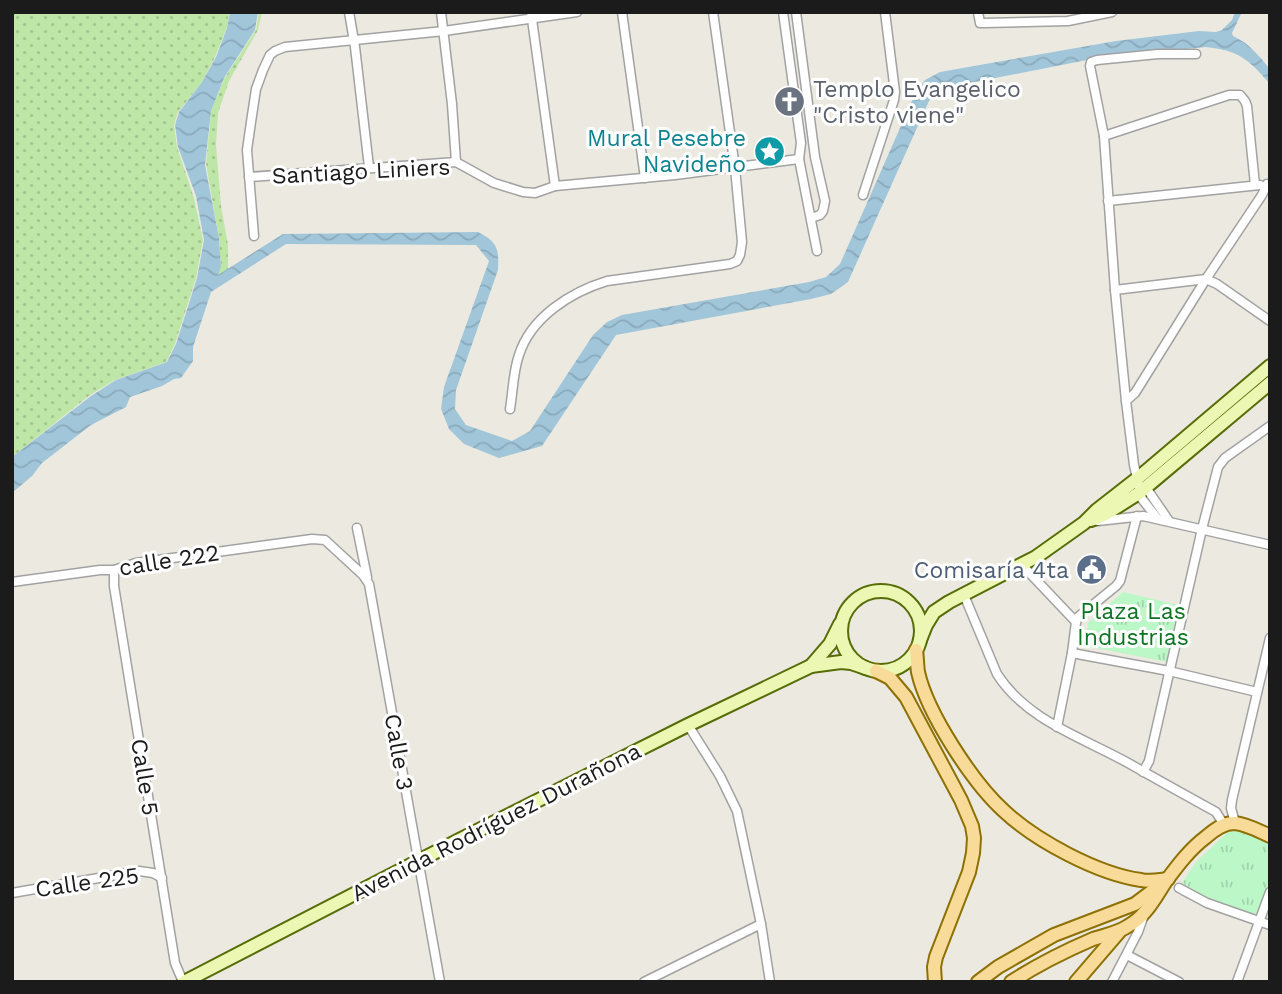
<svg xmlns="http://www.w3.org/2000/svg" width="1282" height="994" viewBox="0 0 1282 994" font-family="'Work Sans',sans-serif">
  <defs>
    <pattern id="grass-dots" width="8" height="8" patternUnits="userSpaceOnUse" patternTransform="scale(1.75)"><rect width="8" height="8" fill="#bee6a6"/><path d="M2 2h.1M6 6h.1" fill="none" stroke="#a3c58e" stroke-width="1.8" stroke-linecap="round"/></pattern>
    <pattern id="park-tufts" width="24" height="20" patternUnits="userSpaceOnUse" patternTransform="scale(1.75)"><rect width="24" height="20" fill="#bcf7c8"/><path d="M3 7l-1-3M5 7V3M7 7l1-3M15 17l-1-3M17 17v-4M19 17l1-3" fill="none" stroke="#a1d3ab"/></pattern>
    <pattern id="water-waves" width="16" height="10" patternUnits="userSpaceOnUse" patternTransform="scale(1.75)"><rect width="16" height="10" fill="#a1c6da"/><path d="M0 5q4-4 8 0t8 0" fill="none" stroke="#8aaaba"/></pattern>
  </defs>
  <rect width="100%" height="100%" fill="#eceae0"/>
  <!-- grass -->
  <g fill="url(#grass-dots)">
    <path d="M12 12H229L227 27 215 57 202 82 178 112 174 125 177 147 194 198 203 240 196 278 175 344 166 362 115 380 90 395 12 457Z"/>
    <path d="M259 12H262L258 30 229 81 218 113 216 145 221 206 228 245V269L217 276 221 266 219 238 206 164 211 111 224 79 256 30Z"/>
  </g>
  <!-- park -->
  <g fill="url(#park-tufts)">
    <path d="M1123 592 1178 605 1167 662 1086 646 1088 623Z"/>
    <path d="M1242 829 1270 842V879L1258 912 1251 916 1212 901 1182 883 1196 862 1230 830Z"/>
  </g>
  <!-- water -->
  <path fill="url(#water-waves)" d="M230 12H258L255 30 224 78 211 111 205 165 219 238 221 267 218 275 283 234 478 232C498 242 499 249 498 270L456 390 455 409 466 425 512 441 530 431 593 335 607 322 622 315 809 282 826 277 840 264 915 94 925 80 940 72 1116 41 1199 31 1216 32 1222 30 1232 20 1235 12H1242L1232 33 1233 36C1249 43 1259 56 1270 69V84C1248 59 1239 50 1205 47L1092 59 944 88 936 93 929 101 848 282 831 294 811 299 616 335 542 446 499 458 464 444 449 429 441 409 444 387 489 261 476 245 286 244 211 292 193 347V361L181 378 174 379 162 386 130 397 126 407 91 425 42 463 32 476 12 493V457L91 396 116 380 167 362 176 344 197 278 204 240 196 196 178 147 175 125 179 112 202 82 216 57 227 28Z"/>
  <g fill="none" stroke-linecap="round" stroke-linejoin="round">
    <defs>
      <g id="minor">
        <path d="M349 12 355 47 369 167"/>
        <path d="M441 12 452 104 456 162"/>
        <path d="M531 12 555 186"/>
        <path d="M622 12 645 178"/>
        <path d="M783 12 801 143 799 159 817 251"/>
        <path d="M796 12 815 157 825 201 823 211 820 215 811 218"/>
        <path d="M978 12 980 23H984L1068 21 1112 12"/>
        <path d="M1104 136 1229 95H1240L1245 101 1247 106 1255 185"/>
        <path d="M249 177 456 162 494 183 523 192 535 193 555 186 675 175 799 159"/>
        <path d="M863 195 894 100 895 92 885 12"/>
        <path d="M1108 201 1260 185"/>
        <path d="M254 236 247 150 251 122 256 89 263 70 270 55 275 51 285 47 444 31 577 12"/>
        <path d="M1115 290 1206 279 1217 284 1270 321"/>
        <path d="M1126 401 1135 393 1206 279 1262 195 1267 184"/>
        <path d="M510 409C513 391 513 372 519 355 531 317 571 292 607 281L730 264 737 261 740 255 742 242 735 168 713 12"/>
        <path d="M1145 486 1169 521"/>
        <path d="M1157 518 1142 499 1134 465 1126 401 1115 290 1104 136 1090 66 1091 62 1097 60 1158 54H1196"/>
        <path d="M1098 521 1143 516 1270 545"/>
        <path d="M357 528 367 577"/>
        <path d="M1022 565 1076 622"/>
        <path d="M114 570V586L175 963 183 982"/>
        <path d="M12 582 100 570H114L136 563 312 539 325 540 363 575 369 584 440 982"/>
        <path d="M964 595 997 674C1027 721 1084 738 1130 764 1158 780 1187 796 1216 812L1224 825"/>
        <path d="M1072 653 1169 671 1257 692"/>
        <path d="M688 725 720 776 737 811 761 924 770 982"/>
        <path d="M1057 727 1072 653 1076 622 1078 617 1116 586 1120 581 1137 516"/>
        <path d="M1143 772 1149 761 1202 529 1218 467 1225 458 1270 426"/>
        <path d="M1235 823 1231 808 1232 800 1270 638"/>
        <path d="M1179 888 1207 903 1270 925"/>
        <path d="M12 893 139 871 153 873 162 878"/>
        <path d="M1127 955 1179 982"/>
        <path d="M644 982 761 924"/>
        <path d="M1112 982 1138 932 1144 915"/>
        <path d="M1237 982 1270 892"/>
      </g>
      <g id="secondary">
        <path d="M1091 520 1104 515 1139 493 1270 383"/>
        <circle cx="881" cy="631" r="40"/>
        <path d="M920 640 926 625 934 612 949 602 1036 557 1084 523 1097 510 1138 478 1270 366"/>
        <path d="M811 666 830 644 840 624"/>
        <path d="M184 982 459 840 688 725 811 666 841 662 851 663 866 668"/>
      </g>
      <g id="primary">
        <path d="M916 650C917 657 917 665 918 672 927 713 973 783 1004 811 1036 841 1098 874 1141 880 1150 882 1159 880 1168 879"/>
        <path d="M876 671 890 678 906 697 961 800 972 826 974 838 973 853 969 872 936 957 934 967 935 982"/>
        <path d="M978 982 998 967 1054 935 1135 904 1159 886"/>
        <path d="M1011 982C1037 965 1065 951 1093 939 1105 935 1118 933 1128 926 1146 916 1155 898 1166 881 1178 865 1190 849 1206 837 1214 830 1223 823 1234 823 1247 824 1259 831 1270 836"/>
        <path d="M1076 982 1119 932"/>
      </g>
    </defs>
    <!-- minor casing -->
    <use href="#minor" stroke="#a2a2a2" stroke-width="11"/>
    <!-- secondary casing -->
    <use href="#secondary" stroke="#566d07" stroke-width="16"/>
    <!-- primary casing -->
    <use href="#primary" stroke="#8e7104" stroke-width="16"/>
    <!-- minor -->
    <use href="#minor" stroke="#fff" stroke-width="8"/>
    <!-- secondary -->
    <use href="#secondary" stroke="#ecf7b3" stroke-width="12"/>
    <!-- primary -->
    <use href="#primary" stroke="#f9db99" stroke-width="12"/>
  </g>
  <!-- icons -->
  <defs>
    <symbol id="church-disc" viewBox="-11 -11 22 22"><circle r="9.5" fill="#6b7280" stroke="#fff"/><path d="M-1.2-6h2.4v3.5h3.3v2.4h-3.3V6h-2.4V-.1h-3.3v-2.4h3.3Z" fill="#fff"/></symbol>
    <symbol id="sight-disc" viewBox="-11 -11 22 22"><circle r="9.5" fill="#0f9aa8" stroke="#fff"/><path d="M0-6L1.8-2.2L6-1.7L2.9 1.2L3.7 5.4L0 3.3L-3.7 5.4L-2.9 1.2L-6-1.7L-1.8-2.2Z" fill="#fff"/></symbol>
    <symbol id="civic-disc" viewBox="-11 -11 22 22"><circle r="9.5" fill="#5c6f8a" stroke="#fff"/><path d="M-.6-6.5H3V-4.5H.6V-3L4-1V1h2V6H-6V1h2V-1L-.6-3ZM-1.2 2.5V6h2.4V2.5Z" fill="#fff"/></symbol>
  </defs>
  <g fill-rule="evenodd">
    <use href="#church-disc" x="772" y="84" width="35" height="35"/>
    <use href="#sight-disc" x="752" y="134" width="35" height="35"/>
    <use href="#civic-disc" x="1074" y="552" width="35" height="35"/>
  </g>
  <g text-anchor="middle" stroke-width="6" stroke-linejoin="round" paint-order="stroke">
    <!-- worship labels -->
    <g font-size="23" fill="#5b616d" stroke="#fff" text-anchor="start">
      <text x="813" y="97">Templo Evangelico<tspan x="813" dy="26">"Cristo viene"</tspan></text>
    </g>
    <!-- culture labels -->
    <g font-size="23" fill="#0d838f" stroke="#fff" text-anchor="end">
      <text x="746" y="146">Mural Pesebre<tspan x="746" dy="26">Navideño</tspan></text>
    </g>
    <!-- street labels -->
    <g font-size="23" fill="#1b1b1b" stroke="#fff">
      <text transform="translate(361 171) rotate(-3)" y="8">Santiago Liniers</text>
      <text transform="translate(169 560) rotate(-9)" y="8">calle 222</text>
      <text transform="translate(399 752) rotate(80)" y="8">Calle 3</text>
      <text transform="translate(145 777) rotate(81)" y="8">Calle 5</text>
      <text transform="translate(496 822) rotate(-27)" y="8">Avenida Rodríguez Durañona</text>
      <text transform="translate(87 882) rotate(-8)" y="8">Calle 225</text>
    </g>
    <!-- service labels -->
    <g font-size="23" fill="#4e5e75" stroke="#fff" text-anchor="end">
      <text x="1069" y="578">Comisaría 4ta</text>
    </g>
    <!-- park labels -->
    <g font-size="23" fill="#0d7422" stroke="#fff">
      <text x="1133" y="619">Plaza Las<tspan x="1133" dy="26">Industrias</tspan></text>
    </g>
  </g>
  <!-- border -->
  <rect width="1282" height="994" fill="none" stroke="#1b1b1b" stroke-width="28"/>
</svg>
